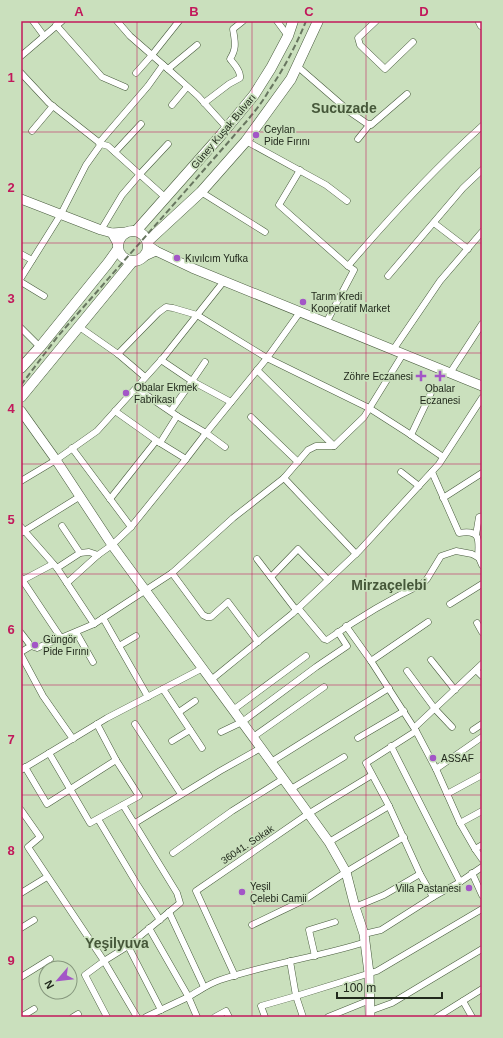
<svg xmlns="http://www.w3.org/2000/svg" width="503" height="1038" viewBox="0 0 503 1038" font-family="Helvetica,sans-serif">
  <rect width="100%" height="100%" fill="#cae0bd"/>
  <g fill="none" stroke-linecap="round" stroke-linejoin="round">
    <defs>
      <g id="minor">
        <path d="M33 21 44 36"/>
        <path d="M117 21 130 36 169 70 198 96 227 128"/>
        <path d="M277 21 288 36"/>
        <path d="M376 21 358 38 360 45 385 69 413 42"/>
        <path d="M56 25 102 77 125 87"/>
        <path d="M21 56 62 21"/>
        <path d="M297 66 350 112 366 123 371 125 407 94"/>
        <path d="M168 69 197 45"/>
        <path d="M21 73 49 103 101 144 108 146 166 198"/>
        <path d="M136 73 152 55 179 21"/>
        <path d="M204 103 229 84 240 78C241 71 234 64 230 59 237 48 235 42 233 29L243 21"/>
        <path d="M172 105 187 87"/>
        <path d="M32 131 53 106"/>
        <path d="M358 139 370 124"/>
        <path d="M246 141 326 185 347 201"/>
        <path d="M99 143 148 86 163 65"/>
        <path d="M115 152 141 124"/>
        <path d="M300 170 279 205 348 266 354 270 326 323"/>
        <path d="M201 192 265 232"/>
        <path d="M434 223 468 249"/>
        <path d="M101 230 122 195 140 174 168 144"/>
        <path d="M21 254 32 260"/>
        <path d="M348 266C390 217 434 169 482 126"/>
        <path d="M388 276 463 188 482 170"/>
        <path d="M21 278 61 214 86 165 101 144"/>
        <path d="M21 282 44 296"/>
        <path d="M78 326 118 354 145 377"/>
        <path d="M21 328 40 347"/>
        <path d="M393 350 440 281 482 232"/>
        <path d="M118 354 158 313 166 307 173 308 197 315 267 358 369 408 408 433 443 457"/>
        <path d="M161 360 192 381 231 402"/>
        <path d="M257 370 334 446"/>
        <path d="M450 373 482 324"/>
        <path d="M136 388 177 416 206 433 225 447"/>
        <path d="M173 408 192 381 205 362"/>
        <path d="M115 411 160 443 177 416"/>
        <path d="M251 417 298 462"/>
        <path d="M411 435 431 393"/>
        <path d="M160 443 186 459"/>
        <path d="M72 448 131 527"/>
        <path d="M401 472 419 486"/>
        <path d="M432 472 459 533C481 529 479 540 478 557"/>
        <path d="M284 478 356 554"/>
        <path d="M21 481 56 460 97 431 163 358 224 281"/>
        <path d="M443 498 482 473"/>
        <path d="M110 499 156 441"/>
        <path d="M62 526 80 553"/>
        <path d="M21 527 57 568 94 624"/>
        <path d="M21 533 79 497"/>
        <path d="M476 535 479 517 482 516"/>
        <path d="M257 559 296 610"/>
        <path d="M57 568 80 553 89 552 98 555"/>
        <path d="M172 573 203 615 207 617H211L228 602 258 642"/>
        <path d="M271 577 298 549 328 580"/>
        <path d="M21 578 61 638"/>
        <path d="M21 581 53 564"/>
        <path d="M67 583 98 555 112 545 131 527 186 459 206 433 267 358 300 312"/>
        <path d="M450 604 482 584"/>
        <path d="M298 608 324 639 327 640C357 619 388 600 422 584L427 579 441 556 456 551 472 554 479 558 482 565"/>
        <path d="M103 618 148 697"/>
        <path d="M428 622 371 661 416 731 436 769 460 823 475 849 482 859"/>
        <path d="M477 623 482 632"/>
        <path d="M346 626 371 661"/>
        <path d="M76 632 93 662"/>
        <path d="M21 633 31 646"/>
        <path d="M119 646 136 636"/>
        <path d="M21 652 31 646 37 648 94 624 172 573 233 518 284 478 308 450 316 446H334L364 417 403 354"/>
        <path d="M21 655 43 696 73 739"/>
        <path d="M431 660 455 690"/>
        <path d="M476 670 482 676"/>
        <path d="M407 671 435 709 452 727"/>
        <path d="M211 680 292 614 359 551 439 464 482 398"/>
        <path d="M163 689 202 748"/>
        <path d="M233 710 306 656"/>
        <path d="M179 712 195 701"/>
        <path d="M135 724 181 794"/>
        <path d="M415 727 482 664"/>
        <path d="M473 730 482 724"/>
        <path d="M416 731 366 763 389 806 420 874 433 897"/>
        <path d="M221 732 242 722 316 667 347 646 338 632"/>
        <path d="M253 737 324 687"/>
        <path d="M358 738 404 711"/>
        <path d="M172 741 190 730"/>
        <path d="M391 746 460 882"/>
        <path d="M49 753 90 823 139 796 116 760"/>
        <path d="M271 762 389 688"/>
        <path d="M25 767 47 804 116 760 97 724"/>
        <path d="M436 769 482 737"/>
        <path d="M21 770 107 718 203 668"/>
        <path d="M291 789 344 757"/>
        <path d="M447 794 482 775"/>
        <path d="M21 810 40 837 28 847 104 961 137 1017"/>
        <path d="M98 819 138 886 160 920"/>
        <path d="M135 823 220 771 261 748"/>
        <path d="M460 823 482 811"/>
        <path d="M329 842 389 806"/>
        <path d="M475 849 482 845"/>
        <path d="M173 853 232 811 283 779"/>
        <path d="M472 873 482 895"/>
        <path d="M21 893 47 877"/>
        <path d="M355 907 384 895 420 874"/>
        <path d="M169 912 204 987"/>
        <path d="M252 925 304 900 346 872 404 837"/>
        <path d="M21 928 34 920"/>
        <path d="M149 928 188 996 197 1017"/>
        <path d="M364 934 381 930 433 897 460 882 482 867"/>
        <path d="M128 946 161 1010"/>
        <path d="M315 956 309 930 335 922"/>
        <path d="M290 961 296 996 303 1017"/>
        <path d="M235 976 196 891 308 814 372 775"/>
        <path d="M21 977 50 959"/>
        <path d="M463 1001 472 1017"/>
        <path d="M370 1011 392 1003 482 949"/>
        <path d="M21 1017 34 1009"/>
        <path d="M73 1017 78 1014"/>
        <path d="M107 1017 85 975 104 961 128 946 180 903 177 893 123 805"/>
        <path d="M146 1017C160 1010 174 1004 188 997 199 991 208 984 220 980 268 964 318 957 366 942"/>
        <path d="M215 1017 226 1011 229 1017"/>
        <path d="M265 1017 261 1006 296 996 377 971 482 909"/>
        <path d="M328 1017 370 1000"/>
        <path d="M437 1017 482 989"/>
      </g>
      <g id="secondary">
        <path d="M480 21 482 25"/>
        <path d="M21 199 101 230 112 233 126 232"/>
        <path d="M112 233 118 244"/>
        <path d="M149 246 156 251 192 268 482 386"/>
        <path d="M145 256 156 251"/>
        <path d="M21 411 56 460 112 545 261 748 329 842 346 872 355 907 364 934 369 973 370 1017"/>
      </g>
      <g id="primary">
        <circle cx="133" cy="246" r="15"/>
        <path d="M136 231 221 135 254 95 271 68 288 36 293 21"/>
        <path d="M148 241 201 192 246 141 291 79 318 21"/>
        <path d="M21 368 40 347 108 263 118 249"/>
        <path d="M21 397 132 262"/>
      </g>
    </defs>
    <!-- minor casing -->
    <use href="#minor" stroke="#485b3d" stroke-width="7"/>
    <!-- secondary casing -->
    <use href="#secondary" stroke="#485b3d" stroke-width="10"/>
    <!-- primary casing -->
    <use href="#primary" stroke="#485b3d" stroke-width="11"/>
    <!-- minor -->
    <use href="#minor" stroke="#fff" stroke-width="6"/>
    <!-- secondary -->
    <use href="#secondary" stroke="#fff" stroke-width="9"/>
    <!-- primary -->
    <use href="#primary" stroke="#fff" stroke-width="10"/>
    <!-- rail -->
    <path stroke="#687660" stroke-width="2" stroke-dasharray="6 3" stroke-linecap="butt" d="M21 385 58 336 246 122C254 112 262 103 268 92 283 70 296 46 306 21"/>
  </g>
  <!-- grid -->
  <path fill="none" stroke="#c2185b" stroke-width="1" stroke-opacity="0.55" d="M137 21V1017M252 21V1017M366 21V1017M21 132H482M21 243H482M21 353H482M21 464H482M21 574H482M21 685H482M21 795H482M21 906H482"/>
  <!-- markers -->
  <g fill="#a356c7" stroke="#cae0bd" stroke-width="1.5">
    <circle cx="256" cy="135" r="4"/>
    <circle cx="177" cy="258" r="4"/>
    <circle cx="303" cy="302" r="4"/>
    <path d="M419 370h4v4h4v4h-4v4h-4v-4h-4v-4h4z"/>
    <path d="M438 370h4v4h4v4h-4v4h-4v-4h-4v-4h4z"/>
    <circle cx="126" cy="393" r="4"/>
    <circle cx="35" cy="645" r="4"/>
    <circle cx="433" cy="758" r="4"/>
    <circle cx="469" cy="888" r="4"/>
    <circle cx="242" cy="892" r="4"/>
  </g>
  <g text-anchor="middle" stroke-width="3.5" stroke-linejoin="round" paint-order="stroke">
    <!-- poi labels -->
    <g font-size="10" fill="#21291c" stroke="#cae0bd" text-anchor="start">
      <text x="264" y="133">Ceylan<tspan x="264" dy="12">Pide Fırını</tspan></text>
      <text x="185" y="262">Kıvılcım Yufka</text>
      <text x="311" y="300">Tarım Kredi<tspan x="311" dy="12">Kooperatif Market</tspan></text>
      <text x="413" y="380" text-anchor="end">Zöhre Eczanesi</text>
      <text x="134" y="391">Obalar Ekmek<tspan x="134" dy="12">Fabrikası</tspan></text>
      <text x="440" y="392" text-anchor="middle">Obalar<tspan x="440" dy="12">Eczanesi</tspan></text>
      <text x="43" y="643">Güngör<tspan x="43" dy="12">Pide Fırını</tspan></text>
      <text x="441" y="762">ASSAF</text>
      <text x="250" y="890">Yeşil<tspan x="250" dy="12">Çelebi Camii</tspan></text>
      <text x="461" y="892" text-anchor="end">Villa Pastanesi</text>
    </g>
    <!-- street labels -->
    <g font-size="10" fill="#21291c" stroke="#cae0bd">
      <text transform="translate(223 131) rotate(-50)" y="4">Güney Kuşak Bulvarı</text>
      <text transform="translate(247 844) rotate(-34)" y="4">36041. Sokak</text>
    </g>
    <!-- district labels -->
    <g font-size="14" font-weight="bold" fill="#455739" stroke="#cae0bd">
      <text x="344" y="113">Sucuzade</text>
      <text x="389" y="590">Mirzaçelebi</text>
      <text x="117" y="948">Yeşilyuva</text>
    </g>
  </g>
  <!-- border -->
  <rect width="503" height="1038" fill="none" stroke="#cae0bd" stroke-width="44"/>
  <!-- north arrow -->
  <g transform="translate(58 980) rotate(242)"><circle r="19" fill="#cae0bd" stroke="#86977d"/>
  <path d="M0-3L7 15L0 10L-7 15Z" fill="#a356c7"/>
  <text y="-6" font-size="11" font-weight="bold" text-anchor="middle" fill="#21291c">N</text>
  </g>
  <!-- scale -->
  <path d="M337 992v6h105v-6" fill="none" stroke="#21291c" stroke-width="2"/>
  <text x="343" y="992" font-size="12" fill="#21291c" stroke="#cae0bd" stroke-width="3" paint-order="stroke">100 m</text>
  <rect x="22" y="22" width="459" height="994" fill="none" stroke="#c2185b" stroke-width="1.5"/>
  <g font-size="13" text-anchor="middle" font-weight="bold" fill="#c2185b">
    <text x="79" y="16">A</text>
    <text x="194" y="16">B</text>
    <text x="309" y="16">C</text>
    <text x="424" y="16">D</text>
    <text x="11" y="82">1</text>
    <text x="11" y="192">2</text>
    <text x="11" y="303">3</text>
    <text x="11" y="413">4</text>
    <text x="11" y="524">5</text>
    <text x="11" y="634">6</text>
    <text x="11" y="744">7</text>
    <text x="11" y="855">8</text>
    <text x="11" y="965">9</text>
  </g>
</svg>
